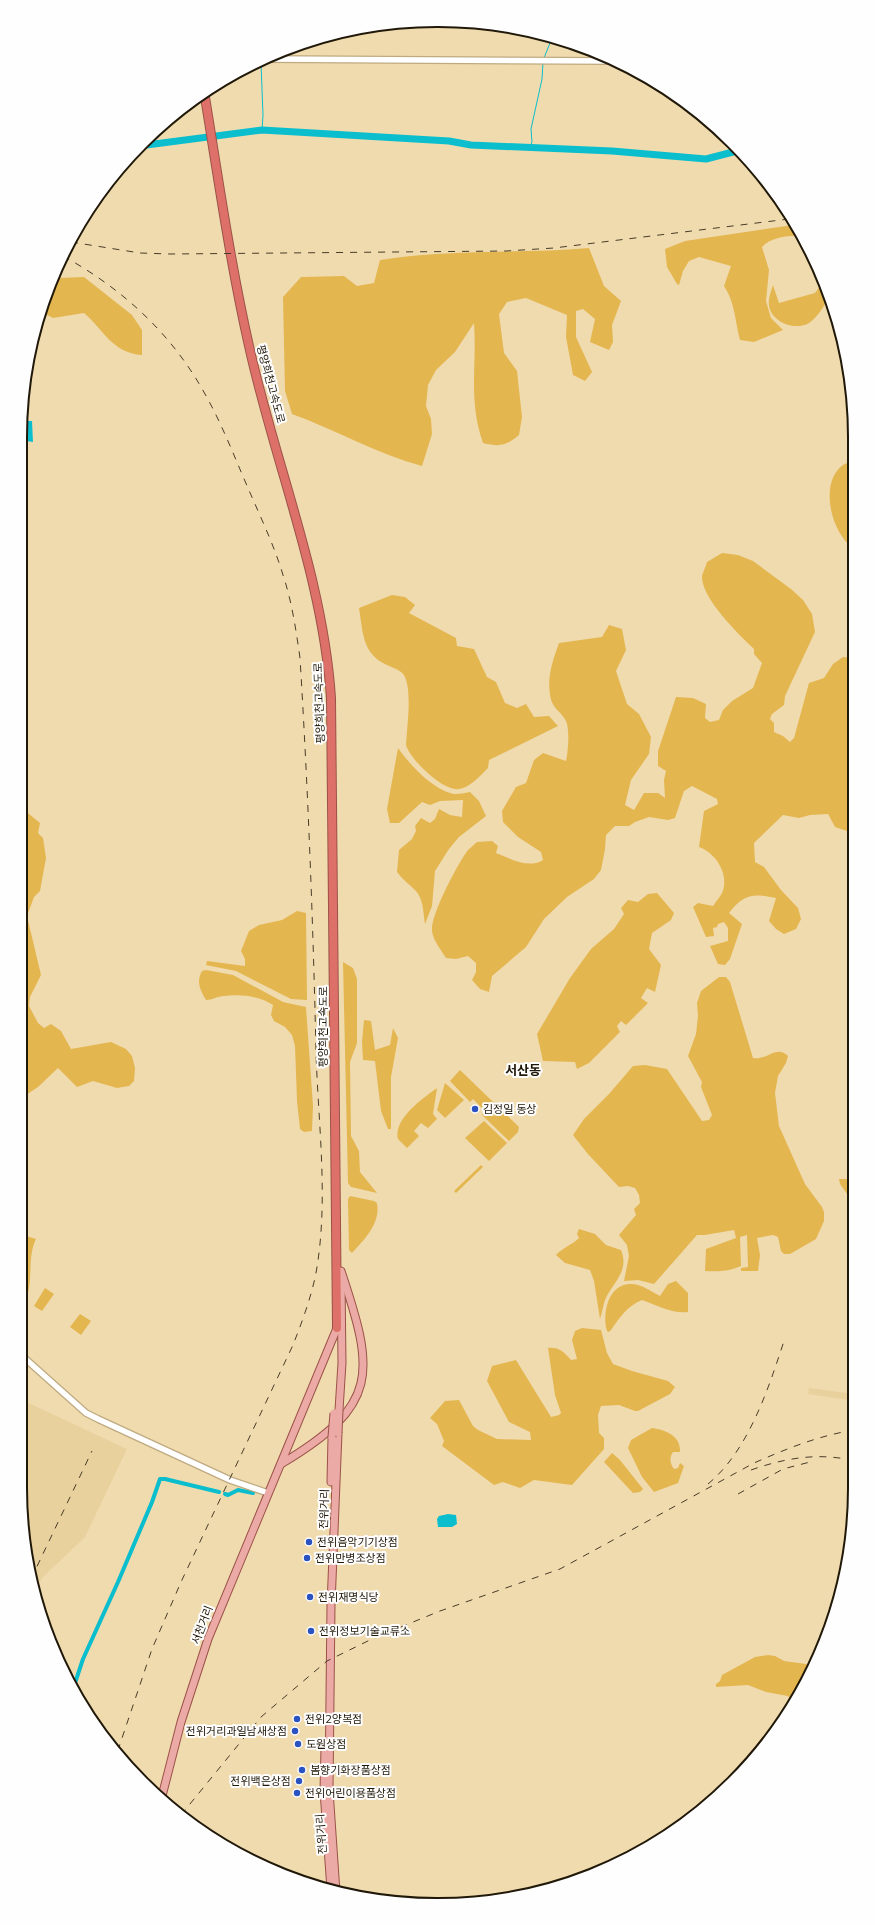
<svg xmlns="http://www.w3.org/2000/svg" width="875" height="1925" viewBox="0 0 875 1925" font-family="Mulish,'Noto Sans KR',sans-serif">
  <rect width="100%" height="100%" fill="#f0dbaf"/>
  <!-- built -->
  <g fill="#e9d19e">
    <path d="M809 1388 855 1394V1401L808 1394Z"/>
    <path d="M20 1399 127 1449 85 1537 42 1578 34 1593 28 1569 20 1488Z"/>
  </g>
  <!-- green -->
  <g fill="#e4b64f">
    <path d="M793 225 799 236C787 235 770 238 762 247L769 270 766 301 771 318 783 330 754 342 740 340C735 322 735 302 724 286L731 266 699 257 689 261 683 271 679 285 677 284 667 267 665 249 685 241Z"/>
    <path d="M589 248 604 286 621 301 612 325 613 342 609 350 590 342 595 319 583 309 576 311V337L592 372 585 381 573 375 566 337 567 315 526 298 507 302 499 314 504 353 517 371 522 417 519 435C506 446 500 447 483 443 468 400 477 366 474 323L455 352 436 370 428 385 426 406 431 419 432 434 422 466C377 454 336 430 292 414L285 391 283 297 301 277 344 276 357 286 374 283 380 260C449 249 520 254 589 248Z"/>
    <path d="M53 275 58 278 84 277 132 315 142 330V355C112 353 104 330 84 313L53 318 41 312Z"/>
    <path d="M824 281 829 298C823 307 818 317 809 323 796 331 772 323 769 306 768 298 771 292 773 285L779 303 815 293Z"/>
    <path d="M852 461V547C829 531 816 471 852 461Z"/>
    <path d="M722 553 738 555 753 561 791 589 803 600 812 614 815 632 785 696 784 705 772 714 770 719 774 723V732L783 736 790 742 794 738 809 683 824 678 833 664 843 657 852 658 853 825 847 831 835 827 828 814 810 815 799 818 783 815 754 843 755 862 764 867 781 890 798 908 801 919 796 929 784 934 776 929 769 921 776 898C752 893 744 894 729 913L742 924 730 959 725 965 718 964 710 946 728 941V928L724 922 718 924 717 927 713 928 714 936 706 937 693 907 698 903 713 906C716 901 720 897 722 893 730 875 716 853 699 847L704 811 718 804 717 799 692 786 684 791 675 818 668 820 649 817 635 822 629 826H615L606 835 605 849 601 870 594 879 567 897 544 919 526 947 492 976 489 992 480 989 472 980 476 972V963L468 956 456 959 446 958C441 950 433 940 432 931 430 916 458 863 468 850 471 847 474 845 477 842L492 841 498 846 496 853C511 859 529 869 543 860L541 852 518 837 503 822 502 811 516 787 526 783 534 760 543 753 566 761C568 752 570 730 566 721 561 711 552 709 550 695 547 676 553 660 559 643L602 637 609 625 622 629 626 650 616 671 627 704 639 714 651 737 649 754 631 780 625 805 634 810 644 793H658L665 798 664 780 666 771 658 766V751L676 697 693 698 706 704 705 718 710 722 719 720 723 710 732 701 753 688 762 663 754 654V649C739 635 701 598 702 576 703 572 706 566 707 562Z"/>
    <path d="M392 595 405 597 415 605 409 613 456 638 457 646 474 649 487 677 496 682 505 703 517 708 526 704 534 717 549 716 558 726 489 760 488 768C480 776 467 791 455 789 439 787 410 759 406 745 407 727 412 693 405 677 402 670 393 668 387 665 362 654 363 632 359 608Z"/>
    <path d="M398 748C410 765 433 790 454 794 459 794 466 793 470 792L479 801 486 816 459 837 449 849 435 871 432 906 425 924C423 913 424 899 415 890 409 884 402 879 397 872L399 850 412 839 416 831 415 826 421 818 430 823 435 819 439 809 450 815 462 817 463 800 440 801 430 805 422 802 399 823H390L387 809Z"/>
    <path d="M23 809 40 823 38 833 43 838 46 858 40 891 34 897 27 916 41 975 30 997 29 1006 38 1023 44 1028 51 1024 61 1031 71 1049 111 1042 126 1049 132 1056 135 1068 134 1081 129 1086 117 1088 93 1081 77 1087 58 1068 38 1087 20 1099V810Z"/>
    <path d="M657 893 674 913 671 920 652 933 649 949 661 965 655 992 647 988 641 998 648 1003 626 1025 621 1021 617 1026 620 1032 589 1063 577 1069 575 1062 543 1061 537 1034 570 978 591 949 614 929 624 914 621 908 628 900 638 902 648 894Z"/>
    <path d="M297 911 306 913 307 1000 291 999 236 971 206 965 207 961 245 966V959L241 951 249 931 259 925 282 920Z"/>
    <path d="M343 962 353 968 357 979V1043L350 1062 351 1136 359 1151 360 1172 377 1193 351 1187 348 1183Z"/>
    <path d="M206 970 233 975 283 1002 306 1007 313 1106 312 1131 304 1132 300 1129 297 1101 295 1046 292 1035 285 1027 274 1021 271 1015 273 1005C260 996 240 994 224 996 218 996 212 1000 206 1000 200 990 196 982 202 971Z"/>
    <path d="M719 977H726L730 982 753 1058C767 1061 776 1044 788 1056L786 1063 778 1076 775 1093 779 1126 805 1184 822 1207 824 1212V1221L816 1239 790 1254H784L781 1251 778 1237 773 1235 757 1238 760 1255 758 1271H741V1268L748 1267 747 1235 740 1237 741 1266C730 1271 718 1272 705 1271L706 1249 736 1238 734 1230 705 1235H697L654 1284 638 1280 624 1281 629 1256 627 1245 619 1235 636 1215 634 1209 640 1203 639 1195 635 1188 628 1186 619 1187 587 1153 573 1135 584 1119 609 1094 633 1066 645 1065 667 1069 702 1121 709 1120 712 1115 701 1087 702 1082 688 1056 696 1034 698 1016 697 1003 701 991Z"/>
    <path d="M364 1020 371 1021 375 1050 390 1045 393 1028 398 1038 391 1077V1129H388L381 1111 375 1061 363 1060 362 1042Z"/>
    <path d="M460 1070 519 1127 518 1132 509 1141 482 1115 485 1111 473 1099 470 1102 450 1081Z"/>
    <path d="M445 1083 464 1100 445 1118 437 1110Z"/>
    <path d="M437 1088 433 1114 437 1119 428 1128 421 1123 414 1131 419 1136 407 1148 398 1139C393 1119 423 1098 437 1088Z"/>
    <path d="M484 1121 507 1143 489 1161 465 1138Z"/>
    <path d="M481 1165 483 1167 456 1193 454 1191Z"/>
    <path d="M839 1179H854V1204L840 1184Z"/>
    <path d="M350 1196 374 1201 377 1203C381 1223 364 1240 352 1253L349 1250 348 1199Z"/>
    <path d="M579 1229 595 1234 606 1245 621 1250C630 1272 612 1283 605 1300 603 1306 602 1313 600 1319L594 1281 590 1270 565 1263 556 1255C562 1248 572 1245 579 1238L577 1234Z"/>
    <path d="M26 1236 36 1239C25 1262 37 1286 20 1311V1237Z"/>
    <path d="M676 1281 688 1293V1312C672 1314 656 1305 642 1300 627 1306 620 1317 611 1330L609 1332 607 1331C602 1313 608 1284 631 1284 642 1284 650 1291 660 1296L668 1284Z"/>
    <path d="M45 1288 54 1294 42 1311 34 1306Z"/>
    <path d="M80 1314 91 1321 81 1335 70 1327Z"/>
    <path d="M582 1328 601 1330 607 1353 613 1364 632 1371 668 1381 675 1387 670 1394 638 1411H635L619 1405 601 1406 598 1415 599 1433 604 1438V1449L572 1485 534 1480 520 1488 503 1482 494 1485 442 1446 444 1441 437 1424 430 1418 445 1401 459 1400 473 1426 478 1430 497 1439 531 1440 530 1432 509 1422 487 1381 492 1366 516 1360 551 1417 559 1415 561 1413 555 1395 548 1348C559 1347 564 1352 571 1360L577 1359 572 1340 575 1331Z"/>
    <path d="M652 1428C666 1430 681 1436 680 1452H673C669 1458 670 1463 674 1469L678 1468 680 1463 684 1466 678 1483 654 1492 642 1477 628 1448 631 1440Z"/>
    <path d="M612 1453 620 1460 643 1489 640 1492 633 1493 604 1462Z"/>
    <path d="M768 1655 775 1656 784 1661 814 1665 791 1707 787 1706 791 1700 788 1696 766 1692 748 1685 716 1687V1684L720 1681 722 1675 755 1657Z"/>
  </g>
  <!-- water -->
  <g fill="#0bbecd">
    <path d="M28 421H32L33 442 26 441Z"/>
    <path d="M448 1514 456 1515 457 1524 452 1527H438L437 1519 439 1516Z"/>
  </g>
  <g fill="none" stroke-linecap="round" stroke-linejoin="round">
    <!-- stream -->
    <g stroke="#0bbecd" stroke-width="1">
      <path d="M544 58 552 38"/>
      <path d="M261 63 263 115 262 130"/>
      <path d="M530 147 532 142 531 129 542 79 543 63"/>
    </g>
    <!-- canal -->
    <g stroke="#0bbecd" stroke-width="4">
      <path d="M225 1494 228 1495 238 1490 253 1493"/>
      <path d="M73 1689 83 1659 118 1582 152 1502 160 1479H165L219 1492"/>
    </g>
    <!-- river -->
    <path stroke="#0bbecd" stroke-width="7" d="M139 146 262 130 449 141 471 145 612 151 706 159 737 151"/>
    <defs>
      <g id="minor">
        <path d="M264 59 614 61"/>
        <path d="M20 1354 86 1413 98 1419 230 1480 268 1493"/>
      </g>
      <g id="major">
        <path d="M339 1410 342 1363 341 1279"/>
        <path d="M281 1464C380 1405 375 1373 341 1271"/>
        <path d="M331 1482 332 1437"/>
        <path d="M325 1747 324 1791 331 1890"/>
        <path d="M161 1800 181 1722 208 1639 337 1328"/>
        <path d="M336 1892 329 1790 331 1605 338 1433"/>
      </g>
      <path id="highway" d="M204 91C218 176 230 262 249 346 275 464 323 577 331 698L337 1328"/>
    </defs>
    <!-- minor casing -->
    <use href="#minor" stroke="#bfaa80" stroke-width="8"/>
    <!-- major casing -->
    <use href="#major" stroke="#9b5248" stroke-width="9"/>
    <!-- highway casing -->
    <use href="#highway" stroke="#9b5248" stroke-width="10"/>
    <!-- minor -->
    <use href="#minor" stroke="#fff" stroke-width="5.5"/>
    <!-- major -->
    <use href="#major" stroke="#ebaaa6" stroke-width="7"/>
    <!-- highway -->
    <use href="#highway" stroke="#dd716a" stroke-width="8"/>
    <!-- rail -->
    <g stroke="#473c27" stroke-width="1" stroke-dasharray="7 7" stroke-linecap="butt">
      <path d="M71 242 140 253 170 254 506 251 554 248 789 219"/>
      <path d="M63 256C123 289 172 334 205 394 222 424 234 456 248 488 260 516 274 545 283 575 292 602 296 630 300 658 308 789 313 920 316 1051 318 1124 329 1200 316 1273 311 1298 302 1322 293 1345L181 1582 152 1649 117 1753"/>
      <path d="M751 1470C785 1458 819 1452 855 1461"/>
      <path d="M708 1484C748 1451 768 1390 784 1341"/>
      <path d="M738 1494 783 1469 814 1461"/>
      <path d="M31 1579 92 1451"/>
      <path d="M181 1815 261 1717 327 1661 374 1638 440 1611 560 1569 754 1463C786 1449 820 1435 855 1430"/>
    </g>
    <defs>
      <g id="major-bridge">
        <path d="M338 1433 339 1410"/>
        <path d="M332 1437 334 1413"/>
      </g>
    </defs>
    <!-- major-bridge casing -->
    <use href="#major-bridge" stroke="#9b5248" stroke-width="9" stroke-linecap="butt"/>
    <!-- major-bridge -->
    <use href="#major-bridge" stroke="#ebaaa6" stroke-width="7"/>
  </g>
  <!-- markers -->
  <g fill="#2a52c1" stroke="#fefefe" stroke-width="1.5">
    <circle cx="475" cy="1109" r="4"/>
    <circle cx="309" cy="1542" r="4"/>
    <circle cx="307" cy="1558" r="4"/>
    <circle cx="310" cy="1597" r="4"/>
    <circle cx="311" cy="1631" r="4"/>
    <circle cx="297" cy="1719" r="4"/>
    <circle cx="295" cy="1731" r="4"/>
    <circle cx="298" cy="1744" r="4"/>
    <circle cx="302" cy="1770" r="4"/>
    <circle cx="299" cy="1781" r="4"/>
    <circle cx="297" cy="1793" r="4"/>
  </g>
  <g text-anchor="middle" stroke-width="4" stroke-linejoin="round" paint-order="stroke">
    <!-- street labels -->
    <g font-size="11" fill="#201808" stroke="#fefefe">
      <text transform="translate(271 384) rotate(75)" y="4">평양희천고속도로</text>
      <text transform="translate(319 703) rotate(-92)" y="4">평양희천고속도로</text>
      <text transform="translate(323 1027) rotate(-90)" y="4">평양희천고속도로</text>
      <text transform="translate(324 1509) rotate(-88)" y="4">전위거리</text>
      <text transform="translate(202 1625) rotate(-69)" y="4">서천거리</text>
      <text transform="translate(321 1834) rotate(-94)" y="4">전위거리</text>
    </g>
    <!-- poi labels -->
    <g font-size="11" fill="#201808" stroke="#fefefe" text-anchor="start">
      <text x="483" y="1113">김정일 동상</text>
      <text x="317" y="1546">전위음악기기상점</text>
      <text x="315" y="1562">전위만병조상점</text>
      <text x="318" y="1601">전위재명식당</text>
      <text x="319" y="1635">전위정보기술교류소</text>
      <text x="305" y="1723">전위2양복점</text>
      <text x="287" y="1735" text-anchor="end">전위거리과일남새상점</text>
      <text x="306" y="1748">도원상점</text>
      <text x="310" y="1774">봄향기화장품상점</text>
      <text x="291" y="1785" text-anchor="end">전위백은상점</text>
      <text x="305" y="1797">전위어린이용품상점</text>
    </g>
    <!-- quarter labels -->
    <g font-size="13" font-weight="bold" fill="#201808" stroke="#fefefe">
      <text x="523" y="1075">서산동</text>
    </g>
  </g>
  <!-- crop -->
  <path d="M0 0H875V1925H0ZM437 27H438A410 410 0 0 1 848 437V1488A410 410 0 0 1 438 1898H437A410 410 0 0 1 27 1488V437A410 410 0 0 1 437 27Z" fill="#fefefe" fill-rule="evenodd"/>
  <path fill="none" stroke="#201808" stroke-width="2" d="M437 27H438A410 410 0 0 1 848 437V1488A410 410 0 0 1 438 1898H437A410 410 0 0 1 27 1488V437A410 410 0 0 1 437 27Z"/>
</svg>
